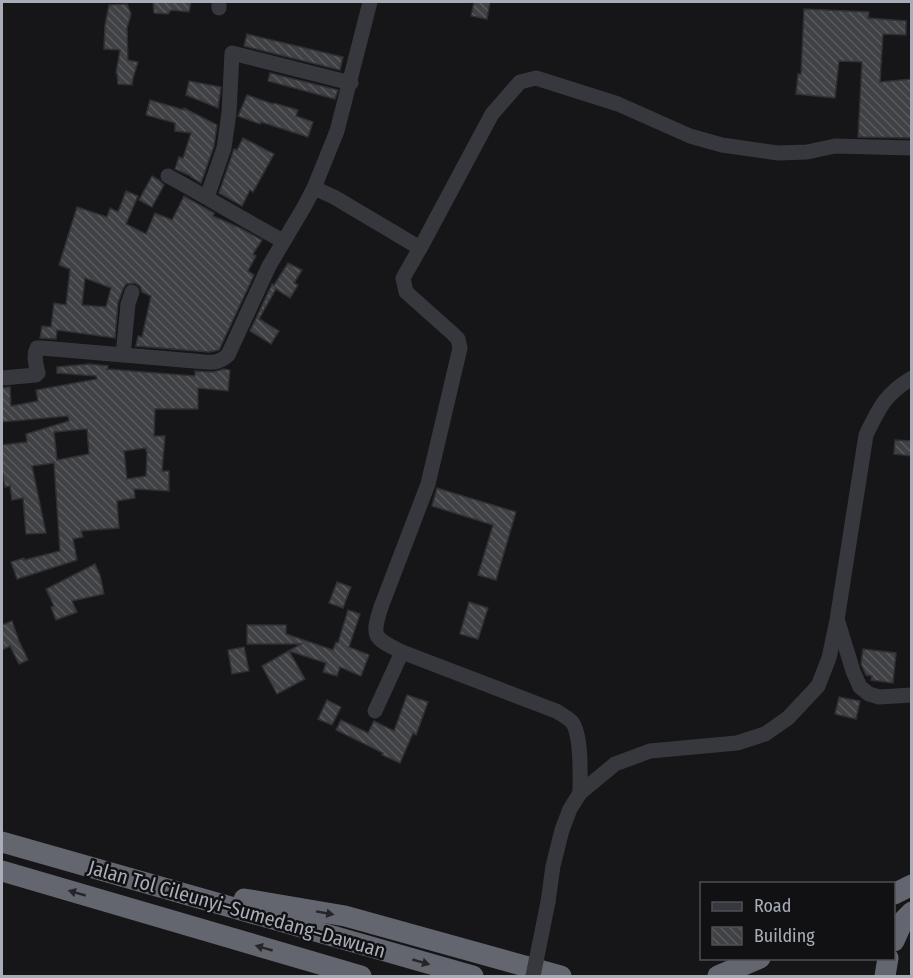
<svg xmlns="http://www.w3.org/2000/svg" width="913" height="978" viewBox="0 0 913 978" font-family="'Fira Sans Condensed',sans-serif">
  <defs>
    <pattern id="building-back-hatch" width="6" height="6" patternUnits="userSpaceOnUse" patternTransform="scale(1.5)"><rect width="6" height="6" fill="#404145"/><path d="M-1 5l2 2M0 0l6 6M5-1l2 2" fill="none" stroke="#595a5e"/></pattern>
  </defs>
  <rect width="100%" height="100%" fill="#161618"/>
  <!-- building -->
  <g fill="url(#building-back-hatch)" stroke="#303034" stroke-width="1.5" fill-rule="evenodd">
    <path d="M153 2H191L189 12 171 10 168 14 154 13Z"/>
    <path d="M474 2H490L487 19 471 16Z"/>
    <path d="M127 4 131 14 127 28 128 60 138 62 133 78 132 85 118 84 117 73H116L120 50 104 49 105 25 109 5Z"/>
    <path d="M804 9 869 12 868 18 906 21V35L883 34 880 82 912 79V138L858 137 862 62 839 61 835 98 796 94 798 74H801Z"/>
    <path d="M247 34 343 57 340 70 244 46Z"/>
    <path d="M270 73 338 90 335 99 268 81Z"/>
    <path d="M189 81 221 87 218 108 186 95Z"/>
    <path d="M247 95 273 104 274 103 298 110 296 116 313 122 308 137 261 122 260 124 238 116Z"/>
    <path d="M150 100 184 110V108L217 125 214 146 201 183 191 177V176L175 169 179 157 183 158 191 133 175 131V123L146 115Z"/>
    <path d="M243 138 274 154 253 192 250 190 242 206 219 193 234 149 237 150Z"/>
    <path d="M152 176 159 180 164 185 152 207 139 200Z"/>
    <path d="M126 191 138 196 126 224 146 234 155 213 172 220 184 196 214 213 213 216 240 228 262 240 253 254 256 256 248 271 254 275 219 350 209 352 136 346 138 336 142 337 151 296 142 292 140 286 135 283 126 284 123 289 118 303 115 338 57 330 56 339 40 338 42 326 51 327 54 303 66 305 70 269 59 265 77 207 107 217 110 208 118 212ZM85 278 111 288 106 307 82 305Z"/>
    <path d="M288 263 302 270 294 283 298 285 290 298 276 289 259 319 279 331 271 344 250 331 272 284 274 285Z"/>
    <path d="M89 364 108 366 107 369 195 376V371L213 372 224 369 230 370 228 391 198 388V409H155L154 436H165L162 471H169V491L134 489 135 498 117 501 119 528 81 531 83 537 73 539 77 560 17 579 11 562 24 558V560L60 551 54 463 32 466 46 533 26 534 23 498 12 500 10 486 5 487 2 470V445L27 442 26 434 69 421 68 416 2 422V388L10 387 11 406 38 401 36 390 97 379 96 376 57 373V367ZM87 429 89 454 57 460 54 432ZM146 448V451L147 452 146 476 127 479 124 451Z"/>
    <path d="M895 440 912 441V456L894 454Z"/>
    <path d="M437 488 516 512 496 580 478 575 493 525 432 506Z"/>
    <path d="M95 564 100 575 104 594 72 601 77 612 56 620 51 607 54 606 46 589Z"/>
    <path d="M337 582 351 587 343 608 329 603Z"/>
    <path d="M469 602 488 608 478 639 460 634Z"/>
    <path d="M348 610 360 614 349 647 369 655 361 676 340 667 337 676 323 672 326 663 289 651 305 679 277 694 262 666 301 644H247V625H286V634L333 650 336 642 338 643Z"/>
    <path d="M12 621 19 641 28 660 19 664 10 646 2 650V625Z"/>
    <path d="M244 647 249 671 232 674 228 650Z"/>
    <path d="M863 649 896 653 893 683 871 680 872 676 866 675 861 664Z"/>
    <path d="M407 695 428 702 416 735 413 733 400 763 382 755 383 753 336 730 341 720 368 733 374 721 394 731Z"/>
    <path d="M839 697 860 701 856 719 835 714Z"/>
    <path d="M327 700 341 707 332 725 318 719Z"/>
  </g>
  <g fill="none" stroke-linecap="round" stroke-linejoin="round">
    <!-- minor -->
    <g stroke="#37383d" stroke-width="15">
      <path d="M219 8V2"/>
      <path d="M168 176C207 197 244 220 283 241"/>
      <path d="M314 188 337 131 370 2"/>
      <path d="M207 197 224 148 229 113 232 53 351 83"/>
      <path d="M123 355 128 304 132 292"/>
      <path d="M2 378 36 375 38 373C36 365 33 356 37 348H42L194 361C209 362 217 365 228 355L269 266 304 207 314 188 334 197 420 248"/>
      <path d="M838 622 853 671 860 687 869 694 879 697 912 695"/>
      <path d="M375 711 402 652"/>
      <path d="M580 793C580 776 582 735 572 722 568 718 561 714 556 711L402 652C374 638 371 638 381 607L428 484 460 348 458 339 452 333 406 292 403 278 423 243 492 114 520 82 536 78 618 104 690 136 722 145 778 153 807 152 835 146 912 148"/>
      <path d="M548 902 553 866 562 830 570 809 580 793 615 764 650 751 737 743 765 734 788 718 818 686 829 658 837 620 866 435C879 408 885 394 912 378"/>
    </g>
    <!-- highway -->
    <g stroke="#63666e" stroke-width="21">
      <path d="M2 842 473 976"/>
      <path d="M2 871 361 976"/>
      <path d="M894 894 912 885"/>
      <path d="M244 899 345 916 561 976"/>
      <path d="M894 941 903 921 912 912"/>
      <path d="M718 976 760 958"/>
      <path d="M885 976 888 958"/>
    </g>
    <!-- minor-bridge -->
    <path stroke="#37383d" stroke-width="15" d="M533 976 548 902"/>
  </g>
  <!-- one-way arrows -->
  <defs><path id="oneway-solid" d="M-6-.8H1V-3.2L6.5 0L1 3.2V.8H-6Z" transform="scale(1.5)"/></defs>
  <g fill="#26262a">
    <use href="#oneway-solid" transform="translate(77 893) rotate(-164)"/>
    <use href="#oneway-solid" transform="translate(325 913) rotate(10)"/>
    <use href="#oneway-solid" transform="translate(264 948) rotate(-164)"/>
    <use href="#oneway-solid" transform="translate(421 962) rotate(16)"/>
  </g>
  <g text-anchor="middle" stroke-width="5" stroke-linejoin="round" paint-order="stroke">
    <!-- street labels -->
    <g font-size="20" fill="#a8adb8" stroke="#111113">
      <text transform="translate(237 909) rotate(16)" y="7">Jalan Tol Cileunyi–Sumedang–Dawuan</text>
    </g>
  </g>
  <!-- border -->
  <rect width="913" height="978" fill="none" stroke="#a8adb8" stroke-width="6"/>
  <!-- legend -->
  <rect x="700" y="882" width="195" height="78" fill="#111113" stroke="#4d4f55" stroke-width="1.5"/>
  <rect x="712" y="902" width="30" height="9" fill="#37383d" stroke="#4d4f55" stroke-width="1.5"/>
  <text x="754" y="912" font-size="18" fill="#a8adb8">Road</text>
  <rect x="712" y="927" width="30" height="18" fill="url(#building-back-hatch)" stroke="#4d4f55" stroke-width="1.5"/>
  <text x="754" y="942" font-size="18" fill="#a8adb8">Building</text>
</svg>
